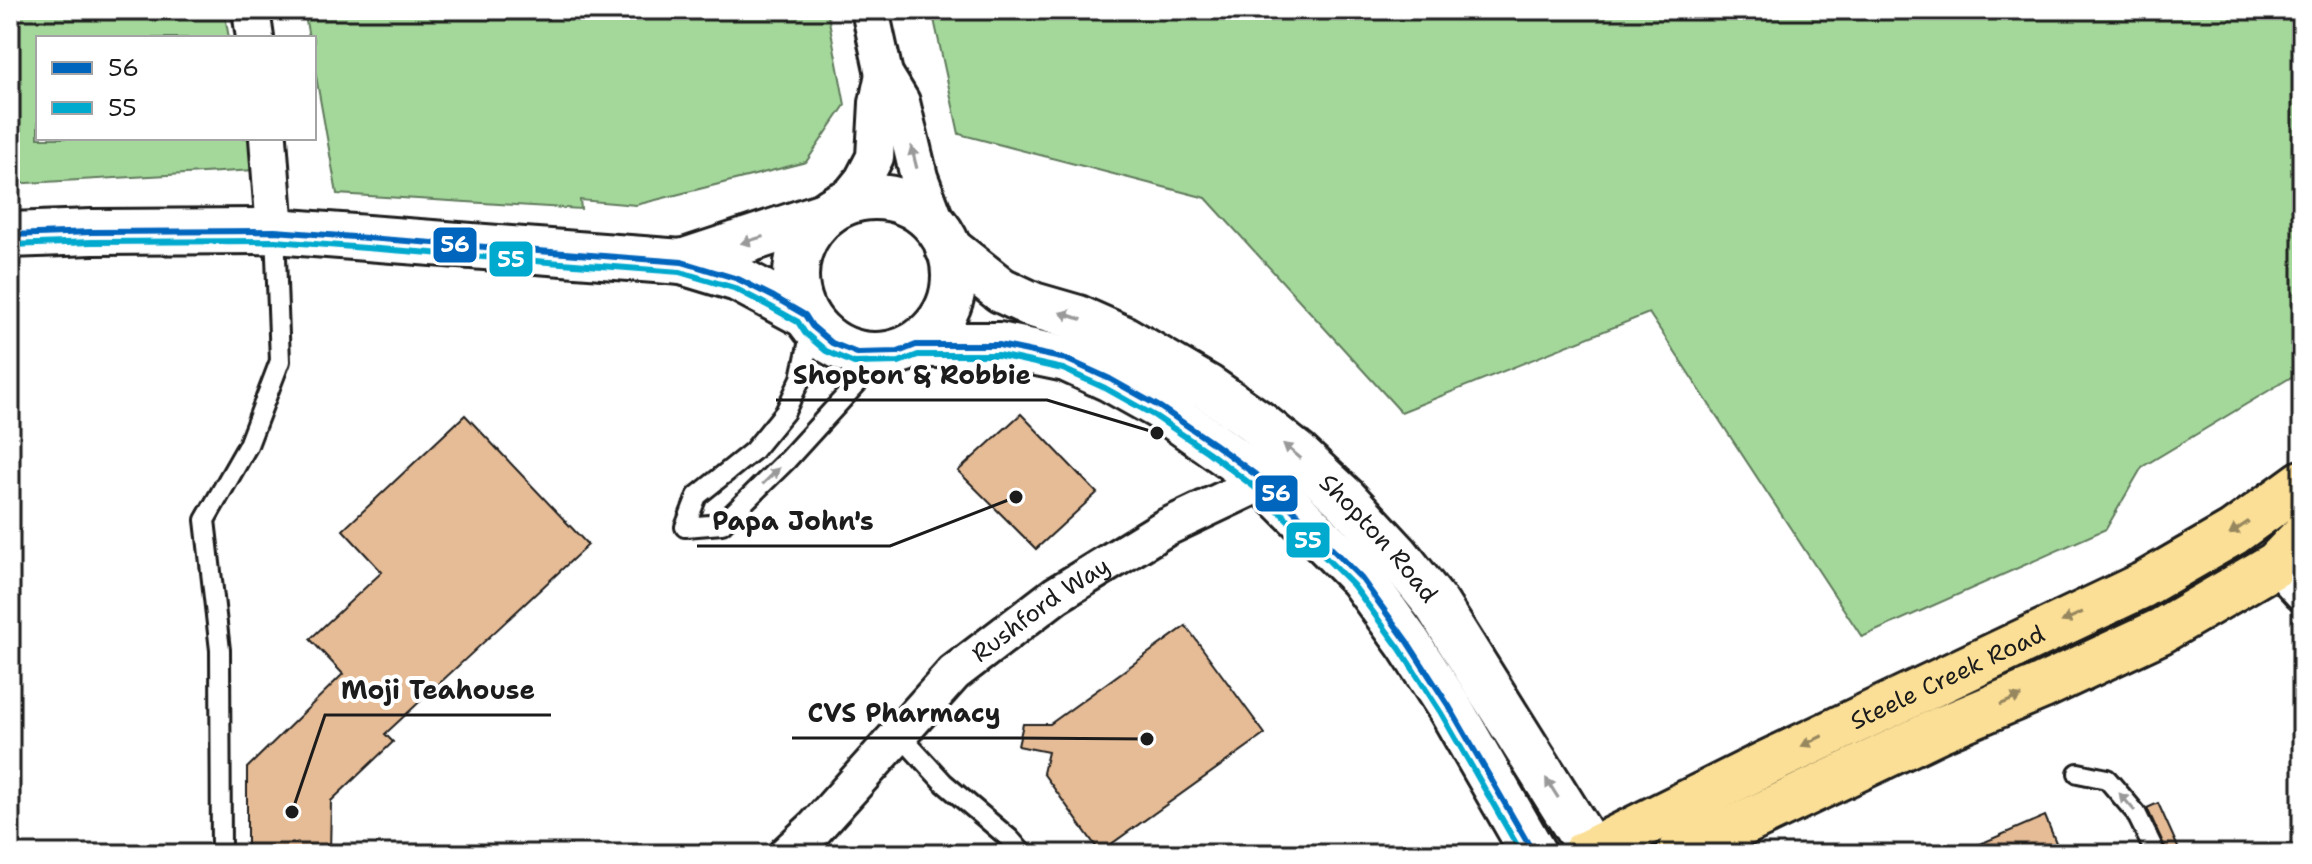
<svg xmlns="http://www.w3.org/2000/svg" width="2312" height="864" viewBox="0 0 2312 864" font-family="'Shantell Sans',sans-serif">
  <rect width="100%" height="100%" fill="#fff"/>
  <filter id="ink" filterUnits="userSpaceOnUse"><feTurbulence type="fractalNoise" baseFrequency=".0125" numOctaves="2"/><feDisplacementMap in="SourceGraphic" scale="16" xChannelSelector="R" yChannelSelector="G"/><feConvolveMatrix kernelMatrix="1 2 1 2 8 2 1 2 1" color-interpolation-filters="sRGB"/></filter>
  <g filter="url(#ink)">
    <!-- green -->
    <g fill="#a4d89b" stroke="#607a5c" stroke-width="2">
      <path d="M10 10H224L229 38H38V138H248L255 170 10 184Z"/>
      <path d="M304 10H827L845 105 806 162 636 205 580 200 581 209 337 194 314 65V38H309Z"/>
      <path d="M932 10H2302V366L2293 376 2142 467 2106 529 1862 637 1649 313 1401 412 1206 198 959 134Z"/>
    </g>
    <!-- building -->
    <g fill="#e6bc96" stroke="#1c1c1c" stroke-width="2">
      <path d="M1021 414 1097 493 1036 549 958 471Z"/>
      <path d="M465 415 588 545 385 734 393 742 331 801 330 854H247V768L343 674 310 639 382 572 343 530Z"/>
      <path d="M1186 626 1265 734 1100 852 1043 773 1048 752 1018 746 1023 724H1050Z"/>
      <path d="M2158 803 2181 854H2168L2147 808Z"/>
      <path d="M2045 816 2057 845 2037 854H1957Z"/>
    </g>
    <g fill="none" stroke-linecap="round" stroke-linejoin="round">
      <defs>
        <g id="service">
          <path d="M812 326 801 378 785 412 753 451 697 496 685 527 722 524 787 460 871 368 898 352"/>
          <path d="M899 734 944 783 1010 839 1023 854"/>
          <path d="M2078 773 2107 779 2136 813 2156 854"/>
          <path d="M221 854 220 650 205 520 248 445 280 361 275 231"/>
        </g>
        <g id="minor">
          <path d="M251 10 255 38"/>
          <path d="M870 10 884 74 901 102 919 177 939 230"/>
          <path d="M268 138 275 231"/>
          <path d="M846 201 863 180 875 157 878 103 884 74"/>
          <path d="M2276 564 2302 592"/>
          <path id="s1" d="M787 854 815 828 954 673 1056 595 1165 528 1264 481"/>
        </g>
        <g id="tertiary">
          <circle cx="875" cy="276" r="79"/>
          <path d="M10 235 92 232 275 231 682 262 738 279 805 315"/>
          <path id="s2" d="M948 248 1001 290 1033 305 1078 318 1123 338 1207 387 1257 422 1298 455 1345 499 1397 555 1437 605 1593 854"/>
          <path d="M682 262 821 216"/>
          <path d="M916 345H999L1066 359 1110 379 1160 407 1264 481 1361 578 1408 643 1450 708 1534 854"/>
        </g>
        <g id="primary">
          <path id="s3" d="M1584 854 1767 763 2143 585 2233 533 2302 483"/>
          <path d="M1679 854 1939 730 2041 687 2161 631 2276 564 2302 537"/>
        </g>
      </defs>
      <!-- service casing -->
      <use href="#service" stroke="#1c1c1c" stroke-width="24"/>
      <!-- minor casing -->
      <use href="#minor" stroke="#1c1c1c" stroke-width="42"/>
      <!-- tertiary casing -->
      <use href="#tertiary" stroke="#1c1c1c" stroke-width="50"/>
      <!-- primary casing -->
      <use href="#primary" stroke="#1c1c1c" stroke-width="50"/>
      <!-- service -->
      <use href="#service" stroke="#fff" stroke-width="18"/>
      <!-- minor -->
      <use href="#minor" stroke="#fff" stroke-width="36"/>
      <!-- tertiary -->
      <use href="#tertiary" stroke="#fff" stroke-width="44"/>
      <!-- primary -->
      <use href="#primary" stroke="#fbdf96" stroke-width="44"/>
      <defs>
        <path id="bus-1" d="M10 235 92 232 275 231 682 262 738 279 774 297 805 315 812 326 832 343 857 353 898 352 916 345H999L1066 359 1110 379 1160 407 1214 444 1264 481 1361 578 1408 643 1450 708 1534 854"/>
        <path id="bus-2" d="M10 245 92 242 275 241 680 272 734 288 769 306 798 322 805 333 826 351 854 363 899 362 918 355H998L1063 369 1105 388 1155 416 1208 452 1257 489 1353 585 1400 649 1441 713 1522 854"/>
      </defs>
      <!-- bus-1 casing -->
      <use href="#bus-1" stroke="#fff" stroke-width="12"/>
      <!-- bus-2 casing -->
      <use href="#bus-2" stroke="#fff" stroke-width="12"/>
      <!-- bus-1 -->
      <use href="#bus-1" stroke="#0065bd" stroke-width="6"/>
      <!-- bus-2 -->
      <use href="#bus-2" stroke="#00a9ce" stroke-width="6"/>
    </g>
    <!-- one-way arrows -->
    <defs><path id="oneway-solid" d="M-6-.8H1V-3.2L6.5 0L1 3.2V.8H-6Z" transform="scale(2)"/></defs>
    <g fill="#999">
      <use href="#oneway-solid" transform="translate(914 157) rotate(-104)"/>
      <use href="#oneway-solid" transform="translate(752 240) rotate(163)"/>
      <use href="#oneway-solid" transform="translate(1071 316) rotate(-162)"/>
      <use href="#oneway-solid" transform="translate(1292 451) rotate(-140)"/>
      <use href="#oneway-solid" transform="translate(771 476) rotate(-44)"/>
      <use href="#oneway-solid" transform="translate(1552 788) rotate(-122)"/>
      <use href="#oneway-solid" transform="translate(2127 802) rotate(-131)"/>
    </g>
    <g fill="#97875f">
      <use href="#oneway-solid" transform="translate(2239 528) rotate(146)"/>
      <use href="#oneway-solid" transform="translate(2072 617) rotate(155)"/>
      <use href="#oneway-solid" transform="translate(2011 700) rotate(-23)"/>
      <use href="#oneway-solid" transform="translate(1812 741) rotate(154)"/>
    </g>
  </g>
  <g text-anchor="middle" stroke-width="8" stroke-linejoin="round" paint-order="stroke">
    <!-- street labels -->
    <g font-size="24" fill="#1c1c1c" stroke="#fff">
      <text dy="8" stroke="none"><textPath href="#s2" startOffset="526">Shopton Road</textPath></text>
      <text dy="8" stroke="none"><textPath href="#s1" startOffset="354">Rushford Way</textPath></text>
      <text dy="8" stroke="none"><textPath href="#s3" startOffset="404">Steele Creek Road</textPath></text>
    </g>
  </g>
  <!-- callouts -->
  <path fill="none" stroke="#1c1c1c" stroke-width="3" d="M1157 433L1047 400H776M1016 497L890 546H697M292 812L325 715H551M1147 739L1017 738H792"/>
  <g fill="#1c1c1c" stroke="#fff" stroke-width="3">
    <circle cx="1157" cy="433" r="8"/>
    <circle cx="1016" cy="497" r="8"/>
    <circle cx="292" cy="812" r="8"/>
    <circle cx="1147" cy="739" r="8"/>
  </g>
  <g font-size="26" text-anchor="middle" font-weight="bold" fill="#1c1c1c" stroke="#fff" stroke-width="8" stroke-linejoin="round" paint-order="stroke">
    <text x="912" y="384">Shopton &amp; Robbie</text>
    <text x="793" y="530">Papa John's</text>
    <text x="438" y="699">Moji Teahouse</text>
    <text x="904" y="722">CVS Pharmacy</text>
  </g>
  <g stroke="#fff" stroke-width="3">
    <rect x="432" y="226" width="46" height="38" rx="8" fill="#0065bd"/>
    <rect x="488" y="240" width="46" height="38" rx="8" fill="#00a9ce"/>
    <rect x="1254" y="474" width="45" height="39" rx="8" fill="#0065bd"/>
    <rect x="1285" y="521" width="46" height="38" rx="8" fill="#00a9ce"/>
  </g>
  <g font-size="22" text-anchor="middle" font-weight="bold" fill="#fff">
    <text x="455" y="252">56</text>
    <text x="511" y="267">55</text>
    <text x="1276" y="501">56</text>
    <text x="1308" y="548">55</text>
  </g>
  <!-- margin -->
  <rect width="2312" height="864" fill="none" stroke="#fff" stroke-width="40"/>
  <rect x="20" y="20" width="2272" height="824" fill="none" stroke="#1c1c1c" stroke-width="3" filter="url(#ink)"/>
  <!-- legend -->
  <rect x="36" y="36" width="280" height="104" fill="#ffffff" stroke="#a4a4a4" stroke-width="2"/>
  <rect x="52" y="62" width="40" height="12" fill="#0065bd" stroke="#a4a4a4" stroke-width="2"/>
  <text x="108" y="76" font-size="24" fill="#1c1c1c">56</text>
  <rect x="52" y="102" width="40" height="12" fill="#00a9ce" stroke="#a4a4a4" stroke-width="2"/>
  <text x="108" y="116" font-size="24" fill="#1c1c1c">55</text>
</svg>
